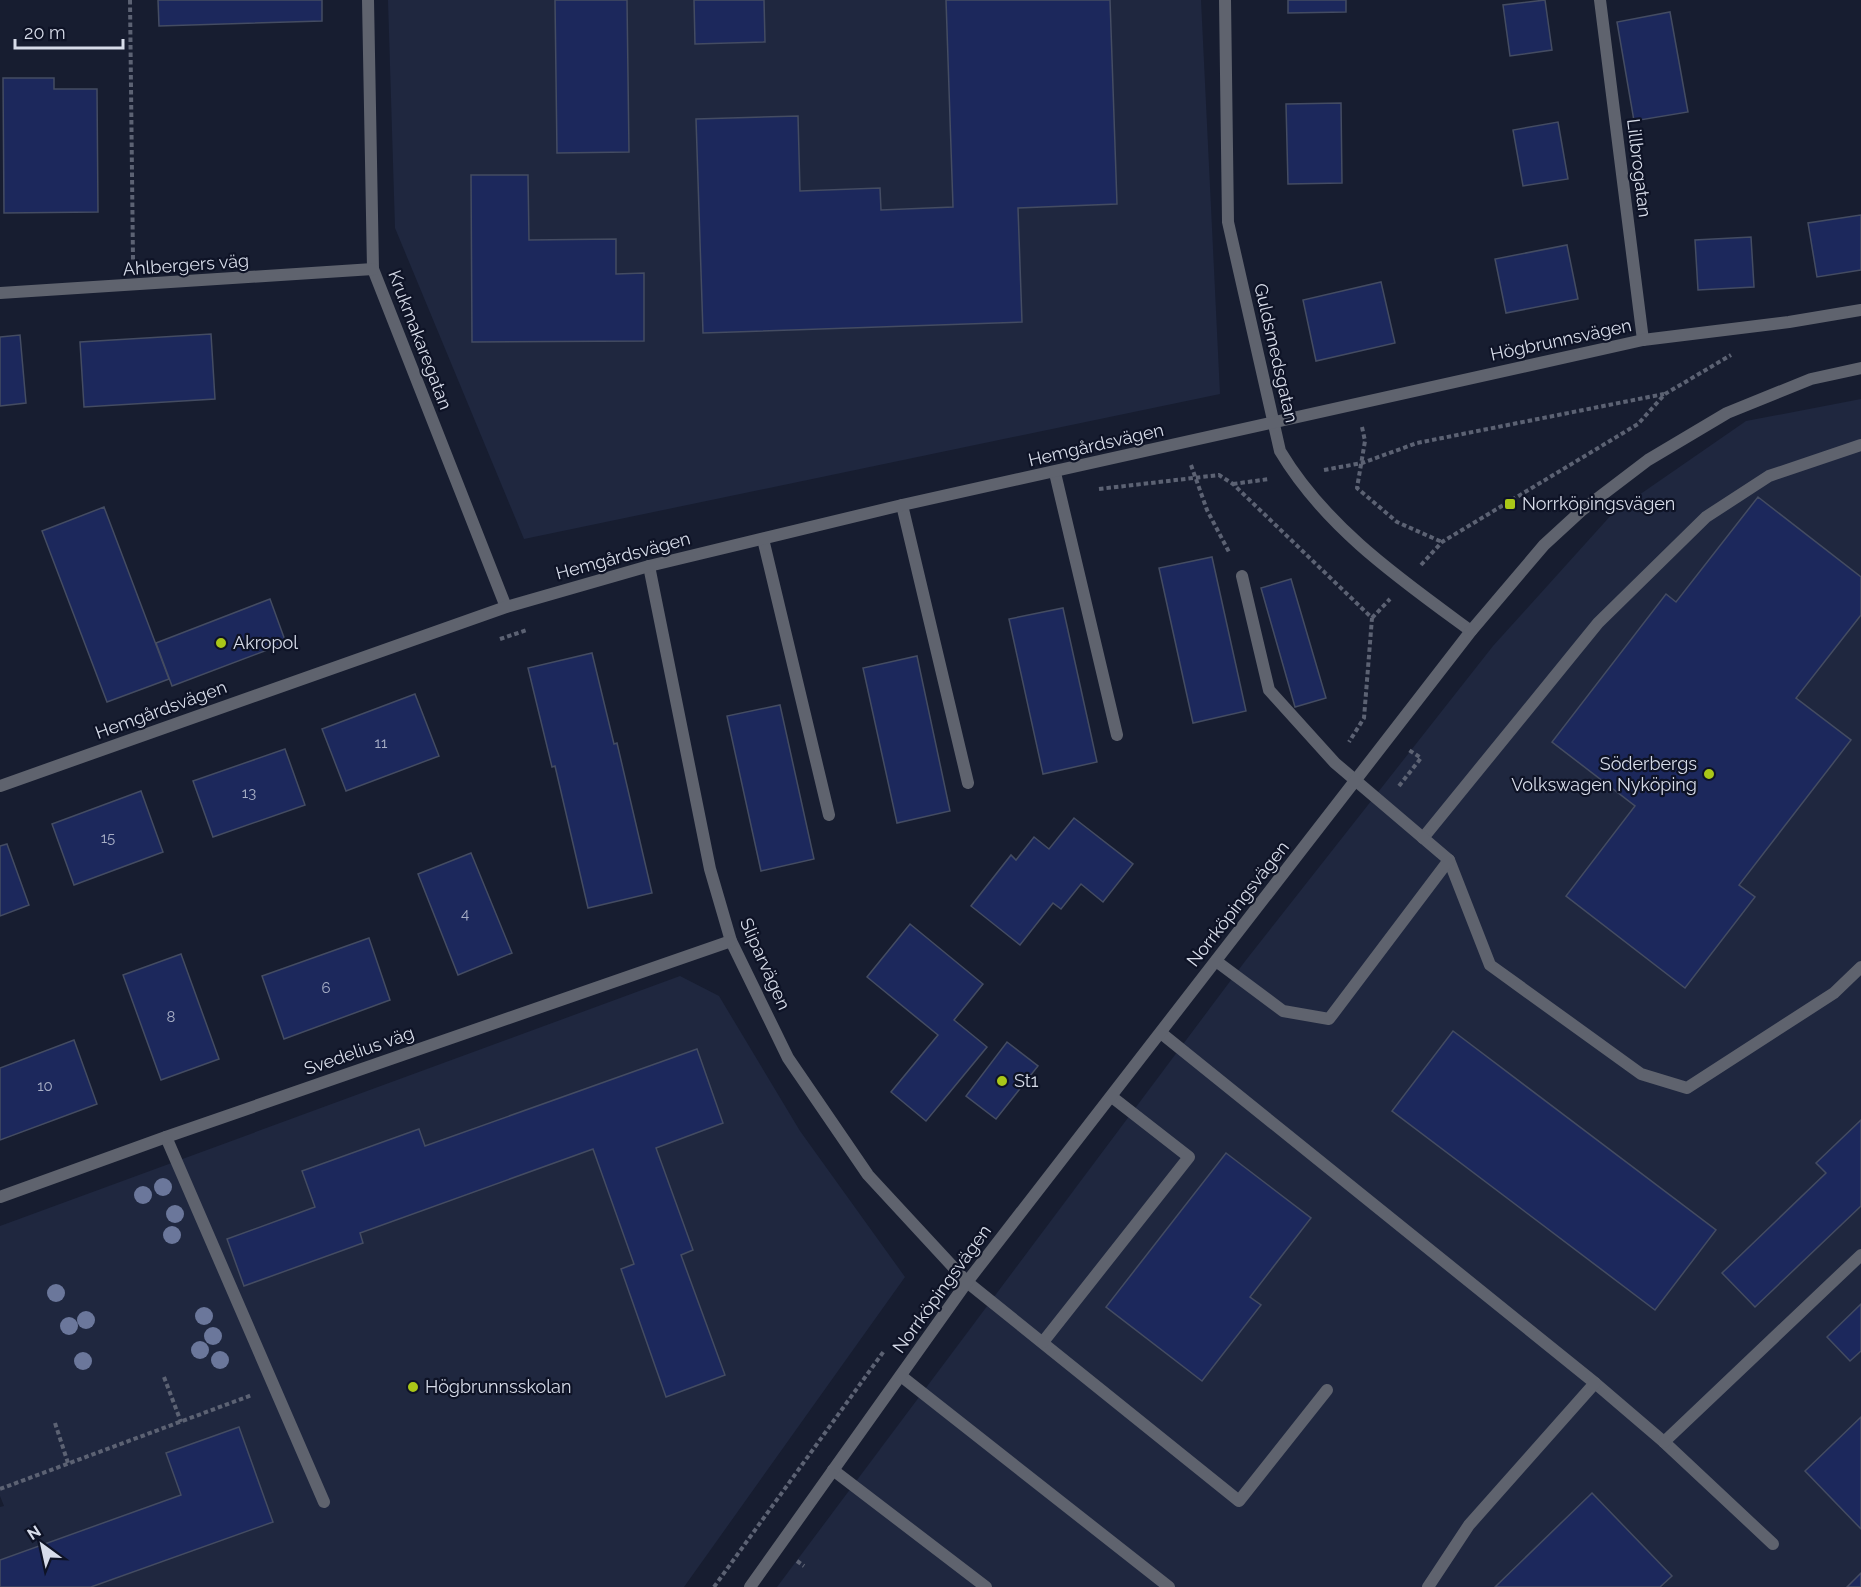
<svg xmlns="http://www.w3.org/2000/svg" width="1861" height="1587" viewBox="0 0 1861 1587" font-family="Raleway,sans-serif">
  <rect width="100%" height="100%" fill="#171d30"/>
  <!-- built -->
  <g fill="#1f273f">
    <path d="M388 0H1201L1220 394 524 539 395 228Z"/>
    <path d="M1861 399V1587H777L1246 960 1493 646 1613 513 1746 421Z"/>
    <path d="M680 976 719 996 800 1131 905 1277 684 1587H0V1507L4 1506 0 1496V1226Z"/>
  </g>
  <!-- building -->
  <g fill="#1c285c" stroke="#444c62" stroke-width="1.5">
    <path d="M158 0H322V21L159 26Z"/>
    <path d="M555 0H627L629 152 557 153Z"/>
    <path d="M694 0H764L765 42 695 44Z"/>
    <path d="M946 0H1110L1117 204 1018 208 1022 322 703 333 696 119 798 116 800 191 880 188 881 210 953 207Z"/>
    <path d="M1288 0H1346V12L1288 13Z"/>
    <path d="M1545 0 1552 50 1510 56 1503 5Z"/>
    <path d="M1670 12 1688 112 1634 121 1617 22Z"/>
    <path d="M3 78H54V89H97L98 212 4 213Z"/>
    <path d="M1341 103 1342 183 1288 184 1286 104Z"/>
    <path d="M1558 122 1568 179 1523 186 1513 130Z"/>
    <path d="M471 175H528L529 240 616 239V274L644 273V341L472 342Z"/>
    <path d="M1861 215V270L1817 277 1808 223Z"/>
    <path d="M1751 237 1754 287 1698 290 1695 240Z"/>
    <path d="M1567 245 1578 299 1506 313 1495 259Z"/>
    <path d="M1381 282 1395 343 1316 361 1303 300Z"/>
    <path d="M211 334 215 399 84 407 80 342Z"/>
    <path d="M20 335 26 403 0 406V337Z"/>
    <path d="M1758 497 1861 577V615L1796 698 1851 740 1739 885 1755 897 1685 988 1566 896 1635 806 1552 742 1666 594 1676 602Z"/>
    <path d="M104 507 169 679 107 702 42 531Z"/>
    <path d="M1212 557 1246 711 1193 723 1159 568Z"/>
    <path d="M1291 579 1326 698 1295 707 1261 588Z"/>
    <path d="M270 599 286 643 172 686 156 643Z"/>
    <path d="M1063 608 1097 762 1043 774 1009 619Z"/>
    <path d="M592 653 614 744 617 743 652 893 588 908 555 766 552 767 528 668Z"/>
    <path d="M917 656 950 811 897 823 863 668Z"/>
    <path d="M415 694 439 756 346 791 322 729Z"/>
    <path d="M780 705 814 859 761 871 727 716Z"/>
    <path d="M285 749 305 805 213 837 193 781Z"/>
    <path d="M141 791 163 852 74 885 52 824Z"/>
    <path d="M1074 818 1133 864 1103 902 1081 884 1061 909 1053 903 1020 945 971 906 1011 855 1016 860 1034 837 1049 849Z"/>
    <path d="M7 844 29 905 0 916V846Z"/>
    <path d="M471 853 512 953 458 975 418 874Z"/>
    <path d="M910 924 983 984 954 1020 987 1047 926 1121 891 1092 938 1035 867 977Z"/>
    <path d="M369 938 390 1000 284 1039 262 976Z"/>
    <path d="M181 954 219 1059 161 1080 123 975Z"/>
    <path d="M1453 1031 1716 1230 1655 1310 1392 1111Z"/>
    <path d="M74 1040 97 1104 0 1140V1068Z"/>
    <path d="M1007 1042 1038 1066 996 1119 966 1096Z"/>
    <path d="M697 1049 723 1123 656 1148 693 1250 681 1255 725 1375 666 1397 621 1269 634 1264 593 1149 360 1233 363 1243 244 1286 227 1239 315 1207 302 1171 419 1129 425 1146Z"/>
    <path d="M1861 1120V1206L1755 1307 1722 1273 1826 1173 1816 1163Z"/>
    <path d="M1226 1153 1311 1218 1250 1297 1261 1305 1202 1381 1106 1307Z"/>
    <path d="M1861 1304V1351L1850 1361 1827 1337Z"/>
    <path d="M1861 1417V1529L1805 1471Z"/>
    <path d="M239 1427 273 1522 91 1587H0V1560L181 1495 166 1453Z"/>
    <path d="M1592 1493 1672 1576 1660 1587H1495Z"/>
    <path d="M1861 1573V1587H1847Z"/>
  </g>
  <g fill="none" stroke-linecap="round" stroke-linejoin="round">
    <!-- path -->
    <g stroke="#5c6273" stroke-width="4" stroke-dasharray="4.5 3" stroke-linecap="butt">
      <path d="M130 0 133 260"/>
      <path d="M1362 427 1365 441 1357 488 1397 522 1442 542"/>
      <path d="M1191 465 1207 510 1230 554"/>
      <path d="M1324 470 1362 463 1417 443 1664 394"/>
      <path d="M1233 484 1269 479"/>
      <path d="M1099 489 1219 475 1233 484 1372 618 1364 718 1349 742"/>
      <path d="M1421 565 1442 542 1638 424 1665 394 1731 355"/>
      <path d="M1372 618 1390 599"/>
      <path d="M500 639 527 630"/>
      <path d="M1399 786 1421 758 1409 750"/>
      <path d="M164 1377 181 1422"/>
      <path d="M55 1423 68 1463"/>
      <path d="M0 1489 252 1395"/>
      <path d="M797 1561 804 1566"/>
      <path d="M714 1587 884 1351"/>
    </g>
    <!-- service -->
    <g stroke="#5f636e" stroke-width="12">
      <path d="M1055 473 1117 735"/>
      <path d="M902 505 968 783"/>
      <path d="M763 539 829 815"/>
      <path d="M1423 838 1598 623 1706 517 1769 476 1861 445"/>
      <path d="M1449 860 1490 965 1641 1074 1687 1088 1834 993 1861 967"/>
      <path d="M1216 961 1283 1011 1329 1019 1449 860 1335 763 1269 690 1242 576"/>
      <path d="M1161 1033 1595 1383 1664 1442 1773 1544"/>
      <path d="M166 1137 324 1502"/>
      <path d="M967 1282 1239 1501 1327 1390"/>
      <path d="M1043 1342 1189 1157 1112 1097"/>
      <path d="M901 1376 1169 1587"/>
      <path d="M1664 1442 1861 1255"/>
      <path d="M833 1470 986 1587"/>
      <path d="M1428 1587 1469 1525 1595 1383"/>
    </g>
    <!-- minor -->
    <g stroke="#5f636e" stroke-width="12">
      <path d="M368 0 373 269 506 607"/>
      <path d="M1225 0 1228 222 1280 451C1326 528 1400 579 1471 631"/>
      <path d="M1600 0 1643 340"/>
      <path d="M0 293 373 269"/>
      <path d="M649 566 710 869 731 941 788 1058 868 1175 967 1282"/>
      <path d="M0 786 506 607 649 566 902 505 1643 340 1789 322 1861 310"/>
      <path d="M0 1197 166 1137 731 941"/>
    </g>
    <!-- tertiary -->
    <path stroke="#5f636e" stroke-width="12" d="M750 1587 967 1282 1471 631 1544 545 1581 511 1648 460 1727 413 1811 379 1861 368"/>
  </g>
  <!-- trees -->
  <g fill="#6b779b">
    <circle cx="163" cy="1187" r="9"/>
    <circle cx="143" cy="1195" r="9"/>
    <circle cx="175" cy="1214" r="9"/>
    <circle cx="172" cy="1235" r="9"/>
    <circle cx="56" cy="1293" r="9"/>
    <circle cx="204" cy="1316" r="9"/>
    <circle cx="86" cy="1320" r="9"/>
    <circle cx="69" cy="1326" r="9"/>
    <circle cx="213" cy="1336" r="9"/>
    <circle cx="200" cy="1350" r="9"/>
    <circle cx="220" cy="1360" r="9"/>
    <circle cx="83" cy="1361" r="9"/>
  </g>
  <!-- markers -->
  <g fill="#aac718" stroke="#0e1326" stroke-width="2">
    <rect x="1504" y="498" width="12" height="12" rx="3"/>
    <circle cx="221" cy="643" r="6"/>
    <circle cx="1709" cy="774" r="6"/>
    <circle cx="1002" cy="1081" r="6"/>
    <circle cx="413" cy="1387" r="6"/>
  </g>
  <g text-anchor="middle" stroke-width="4.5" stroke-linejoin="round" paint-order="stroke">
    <!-- number labels -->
    <g font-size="15" fill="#a8afc6">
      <text x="381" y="748">11</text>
      <text x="249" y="798">13</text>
      <text x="108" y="843">15</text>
      <text x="465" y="919">4</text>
      <text x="326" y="993">6</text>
      <text x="171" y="1022">8</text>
      <text x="45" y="1091">10</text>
    </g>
    <!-- street labels -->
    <g font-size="18" fill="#d7dce9" stroke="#0e1326">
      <text transform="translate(1639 168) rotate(83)" y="6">Lillbrogatan</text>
      <text transform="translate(186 265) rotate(-4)" y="6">Ahlbergers väg</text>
      <text transform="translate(420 340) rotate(69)" y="6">Krukmakaregatan</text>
      <text transform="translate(1561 340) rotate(-12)" y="6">Högbrunnsvägen</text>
      <text transform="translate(1276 353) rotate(77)" y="6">Guldsmedsgatan</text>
      <text transform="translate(1096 445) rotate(-13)" y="6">Hemgårdsvägen</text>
      <text transform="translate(623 556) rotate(-15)" y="6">Hemgårdsvägen</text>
      <text transform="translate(161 710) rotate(-20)" y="6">Hemgårdsvägen</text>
      <text transform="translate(1238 904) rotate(-52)" y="6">Norrköpingsvägen</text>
      <text transform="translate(765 964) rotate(66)" y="6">Sliparvägen</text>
      <text transform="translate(359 1051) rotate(-19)" y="6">Svedelius väg</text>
      <text transform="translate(942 1289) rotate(-54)" y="6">Norrköpingsvägen</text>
    </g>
    <!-- poi labels -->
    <g font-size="18" fill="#d7dce9" stroke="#0e1326" text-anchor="start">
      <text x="1522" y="510">Norrköpingsvägen</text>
      <text x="233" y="649">Akropol</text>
      <text x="1697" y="770" text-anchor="end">Söderbergs<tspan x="1697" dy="21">Volkswagen Nyköping</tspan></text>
      <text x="1014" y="1087">St1</text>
      <text x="425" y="1393">Högbrunnsskolan</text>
    </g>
  </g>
  <!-- north arrow -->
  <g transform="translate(42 1545) rotate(327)" stroke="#0e1326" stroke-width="4.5" paint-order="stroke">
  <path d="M0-4.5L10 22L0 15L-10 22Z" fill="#d7dce9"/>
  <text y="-9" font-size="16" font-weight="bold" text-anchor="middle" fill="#d7dce9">N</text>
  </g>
  <!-- scale -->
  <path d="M15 39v9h108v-9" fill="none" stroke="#d7dce9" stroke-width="3"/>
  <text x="24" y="39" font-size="18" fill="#d7dce9" stroke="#0e1326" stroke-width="4.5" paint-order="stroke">20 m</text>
</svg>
